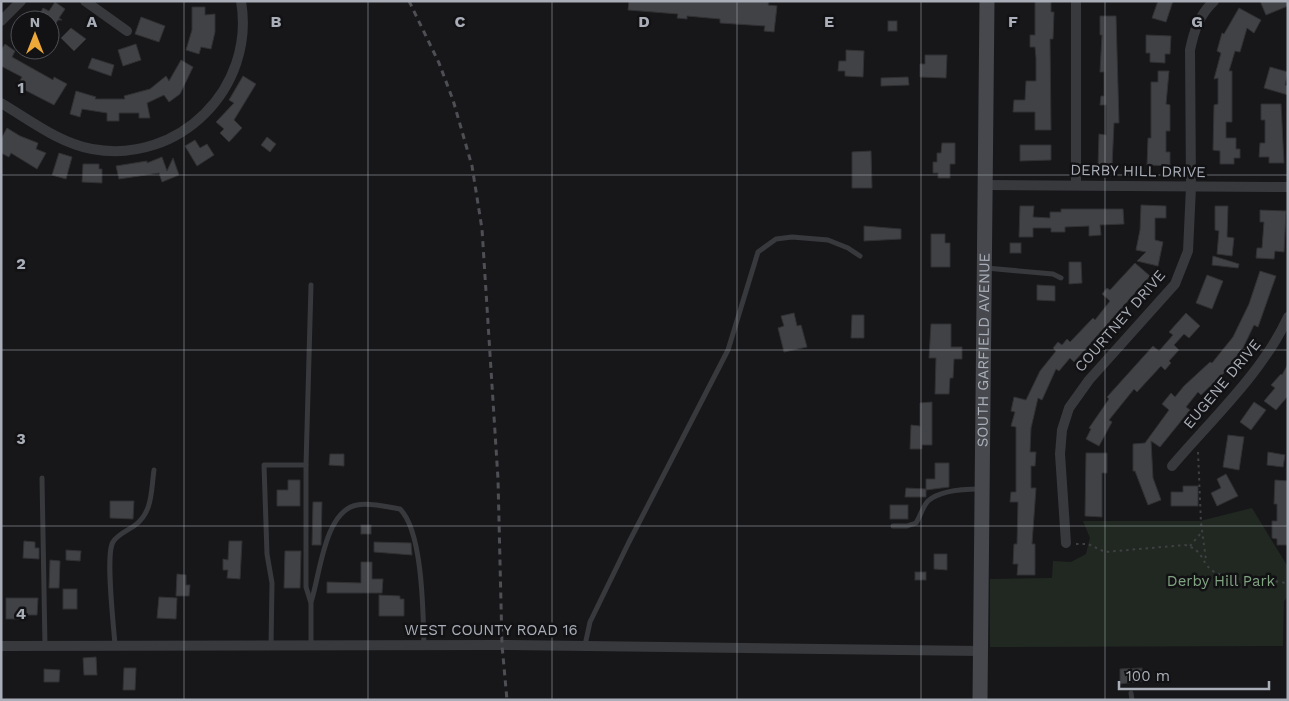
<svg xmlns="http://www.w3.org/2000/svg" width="1289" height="701" viewBox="0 0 1289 701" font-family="'Work Sans',sans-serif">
  <rect width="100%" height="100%" fill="#171719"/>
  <!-- green -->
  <path fill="#212821" d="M1252 508 1288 567V597L1284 601 1283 646 990 647V579L1052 578 1053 561 1071 562 1086 554 1090 538 1083 521H1200Z"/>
  <!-- building -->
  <g fill="#414245" stroke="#313134">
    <path d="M629 1H769L768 5 777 6 774 32 764 31 765 26 720 23V19L687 16V19L677 18 678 14 628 10Z"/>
    <path d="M1035 1H1051V12H1054L1053 39H1050L1051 130H1035V112H1013L1014 100H1025L1026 81H1036V58L1035 47H1030V35H1035Z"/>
    <path d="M1158 1H1173L1166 22 1152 18Z"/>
    <path d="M1260 1H1288V6L1266 15Z"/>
    <path d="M55 2 65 9 59 18 62 20H58L50 33V20H36L43 8 49 11Z"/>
    <path d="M192 7H205V15L215 14V32L211 49 201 47 199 54 186 50 192 30Z"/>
    <path d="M1239 8 1261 20 1254 33 1247 28 1240 52 1235 51 1229 71H1232V122H1226V138H1236V149H1240V158H1234V164H1220V151L1213 150 1214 105 1218 104V78L1214 79 1221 53 1217 51 1222 33 1224 34Z"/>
    <path d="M1100 16H1116L1119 123H1114L1112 167 1098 166 1099 134 1106 135V105H1100L1101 96H1104V72H1100L1102 35H1100Z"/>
    <path d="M141 17 165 26 159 42 135 34Z"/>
    <rect x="888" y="21" width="9" height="10"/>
    <path d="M71 28 86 39 74 51 61 38Z"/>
    <path d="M1146 35 1171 36 1170 54H1165V63L1150 62V53H1146Z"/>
    <path d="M5 44 15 51 12 57 53 80 54 77 67 84 54 105 17 86 22 77 1 66V50Z"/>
    <path d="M136 44 141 60 123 66 118 50Z"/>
    <path d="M846 50 864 51 863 77 845 76V71H838L839 61H846Z"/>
    <path d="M925 55H947L946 78 920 77V64H925Z"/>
    <path d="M92 58 114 65 111 76 88 68Z"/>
    <path d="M181 60 193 67 180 94 169 102 164 95 147 103 150 118H139V113H119V121H107V113L82 109 80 117 70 114 76 91 96 97 95 99H125L124 96 150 89 166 76 169 81Z"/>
    <path d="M1270 67 1288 72 1285 85 1288 86V95L1264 88Z"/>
    <path d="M1158 71H1169L1166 104 1170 105V131H1166V152H1170V166L1147 165 1148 138H1151V82H1158Z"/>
    <path d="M243 76 256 84 234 120 242 128 229 142 220 133 224 129 216 122 234 103 229 100Z"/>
    <path d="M908 77 909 85 881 86V78Z"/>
    <path d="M1261 104H1281L1284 163H1269V157H1259L1260 143H1265V120H1261Z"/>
    <path d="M7 128 20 136 38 143 36 149 46 153 37 169 11 153 9 157 1 153V139Z"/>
    <path d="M267 137 276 144 270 152 261 145Z"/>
    <path d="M195 140 200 148 207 144 214 155 197 166 185 146Z"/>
    <path d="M942 143H955V164H950V178H938V173H933V162H937V153H941Z"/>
    <path d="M1020 145H1051V160L1020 161Z"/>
    <path d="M871 151 872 188H852V152Z"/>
    <path d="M59 153 72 157 66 179 52 175Z"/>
    <path d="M162 157 167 171 173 158 179 175 162 182 159 173 119 179 116 166 147 161V163Z"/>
    <path d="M83 164H99V169H102V183L82 182Z"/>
    <path d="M1141 205 1166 206V218H1155V240L1163 242 1158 266 1137 261 1146 252 1136 250 1140 230Z"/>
    <path d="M1020 206H1034L1033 217 1050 218V212H1061V209H1123L1124 224 1100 225 1101 235 1089 236V226L1065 227V232H1051V228H1033V237H1019Z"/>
    <path d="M1215 206H1228L1227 237 1234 238 1232 256 1217 254 1219 231 1215 230Z"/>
    <path d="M1260 210 1286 211 1284 252 1275 251 1274 259 1256 258 1257 248H1262L1264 222H1260Z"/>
    <path d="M864 226 901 229V239L864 241Z"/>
    <path d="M931 234H945V243H950V267H931Z"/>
    <rect x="1010" y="243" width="11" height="10"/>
    <path d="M1213 256 1239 264 1238 268 1212 265Z"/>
    <path d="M1069 262H1081L1082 283 1069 284Z"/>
    <path d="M1135 263 1150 276 1074 362 1070 358 1059 371 1056 369 1042 400 1038 398 1031 428 1030 452H1036L1035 466H1031V488H1036L1032 544H1035V575H1017L1018 564H1013L1014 544H1017L1018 502H1010L1011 492H1016V427L1011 426 1015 412 1011 411 1014 397 1026 400 1040 371 1056 351 1053 348 1058 342 1062 345 1067 339 1070 342 1093 318 1095 320 1110 301 1102 294 1107 288 1110 290Z"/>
    <path d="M1260 271 1276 276 1258 327 1254 325 1243 348 1223 374 1201 395 1198 392 1186 407 1190 410 1160 447 1151 441 1153 478 1161 500 1148 505 1135 471H1133V444L1145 443 1169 410 1162 404 1171 393 1175 397 1184 386 1210 362 1212 363 1233 337 1249 304Z"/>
    <path d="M1207 275 1223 281 1212 309 1196 303Z"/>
    <path d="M1037 285 1055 286V301L1037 300Z"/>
    <path d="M794 313 797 326 801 325 807 347 784 352 778 328 784 326 781 316Z"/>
    <path d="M1186 313 1200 326 1189 338 1184 334 1174 345 1179 350 1169 361 1171 363 1165 370 1161 366 1137 392 1134 389 1109 420 1112 422 1099 446 1086 439 1091 429 1089 428 1109 399 1107 397 1153 346 1159 351 1173 335 1169 332Z"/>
    <path d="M852 315H864V338H851Z"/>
    <path d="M931 324H951V347H962V359H954L953 378H950L949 394H935L936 358H929Z"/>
    <path d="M1288 364V396L1276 410 1264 401 1275 388 1271 385 1281 374 1282 375Z"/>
    <path d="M932 402V445H922V449H910L911 425 920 426V403Z"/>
    <path d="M1254 402 1266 410 1251 430 1240 422Z"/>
    <path d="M1228 435 1244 437 1239 470 1223 467Z"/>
    <path d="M1268 452 1285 455 1283 467 1267 465Z"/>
    <path d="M1086 453H1107V473H1102V517L1085 516Z"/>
    <path d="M330 454H344V466L329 465Z"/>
    <path d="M935 463H949V487L926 490V479H935Z"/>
    <path d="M1226 474 1238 496 1217 506 1211 493 1221 488 1217 479Z"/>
    <path d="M288 480H300V506H277V490H288Z"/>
    <path d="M1275 480 1288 481V545H1277V539L1272 538V521H1277V504H1274Z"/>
    <path d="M1183 486H1198V506H1171V492H1183Z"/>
    <path d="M906 488 926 489V497H905Z"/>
    <path d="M110 501H134L133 519 110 518Z"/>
    <path d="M313 502H322L321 545H312Z"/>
    <rect x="890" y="505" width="18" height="14"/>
    <rect x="361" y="525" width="10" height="9"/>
    <path d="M24 541 35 542V548H39V559L23 558Z"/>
    <path d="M229 541H242L240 579 227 578 228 570H223V559L228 560Z"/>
    <path d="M374 542 411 543 412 555 374 552Z"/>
    <path d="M66 550 81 551 80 561 66 560Z"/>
    <path d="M285 551H301L300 588H284Z"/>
    <path d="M934 554H947V570L934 569Z"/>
    <path d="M50 560 60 561 59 588H49Z"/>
    <path d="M361 562H372V579H383L382 593H327V582L361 583Z"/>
    <rect x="915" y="572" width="11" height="8"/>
    <path d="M177 574 186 575V585H190L189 596H176Z"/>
    <rect x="63" y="589" width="14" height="20"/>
    <path d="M379 595 400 596V599H404V616H379Z"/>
    <path d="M159 597 177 598 176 619 157 618Z"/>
    <path d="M6 598H38L37 615H24V619H6Z"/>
    <path d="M96 657 97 675H84L83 658Z"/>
    <path d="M124 668H136L135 690H123Z"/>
    <path d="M1142 668V681L1120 684V669Z"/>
    <path d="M44 669 60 670 59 682H44Z"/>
  </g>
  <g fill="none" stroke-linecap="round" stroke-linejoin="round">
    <!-- path -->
    <g stroke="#3e4044" stroke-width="2" stroke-dasharray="2.5 4" stroke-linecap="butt">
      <path d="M1198 452 1201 523 1206 560"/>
      <path d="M1076 544H1088L1105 552 1185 545C1204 550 1201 563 1213 571 1234 584 1265 576 1288 584"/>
      <path d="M1190 546 1201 533"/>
    </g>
    <!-- lane -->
    <g stroke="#38393d" stroke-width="5">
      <path d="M986 268 1053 274 1061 278"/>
      <path d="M306 465 311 285"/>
      <path d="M42 478 45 646"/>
      <path d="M893 526H907L916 523C920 517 923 506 928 501 940 490 965 489 980 489"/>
      <path d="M311 602C320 576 324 511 357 505 370 502 387 507 400 509 423 532 423 613 424 645"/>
      <path d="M271 645 272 583 267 554 264 465H306V587L311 603V645"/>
      <path d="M585 645 590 622 629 542 728 350 758 252 776 239 792 237 828 240 848 248 860 256"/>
      <path d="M115 646C114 627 105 554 113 542 118 534 127 531 134 526 153 513 151 490 154 470"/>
      <path d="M1131 693 1132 700"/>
    </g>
    <!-- street -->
    <g stroke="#38393d" stroke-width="10">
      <path d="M85 1 127 31"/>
      <path d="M1076 1V185"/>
      <path d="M1 21 21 1"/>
      <path d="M1 103C30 120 59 143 92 149 179 165 256 88 241 1"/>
      <path d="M987 185 1288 187"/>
      <path d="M1172 466C1211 420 1263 372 1288 317"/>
      <path d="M1066 543 1060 454 1062 430 1069 408 1089 380 1175 284 1188 251 1191 187 1190 50C1194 31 1199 15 1214 1"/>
      <path d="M1 646 502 645 980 651"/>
    </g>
    <!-- secondary -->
    <path stroke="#46484d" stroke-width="15" id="s1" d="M980 700 987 1"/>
    <!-- rail -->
    <path stroke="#4d4f54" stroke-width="3" stroke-dasharray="6 5" stroke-linecap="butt" d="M409 1 439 63 453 100 472 166 482 229 498 479 502 645 507 700"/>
  </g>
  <!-- grid -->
  <path fill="none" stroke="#a9aeb8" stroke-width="1" stroke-opacity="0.55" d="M184 1V700M368 1V700M552 1V700M737 1V700M921 1V700M1105 1V700M1 175H1288M1 350H1288M1 526H1288"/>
  <g text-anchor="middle" stroke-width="5" stroke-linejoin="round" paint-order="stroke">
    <!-- street labels -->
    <g font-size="15" fill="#a9aeb8" stroke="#121214">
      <text transform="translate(1138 171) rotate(1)" y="5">DERBY HILL DRIVE</text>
      <text transform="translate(1120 321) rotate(-49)" y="5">COURTNEY DRIVE</text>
      <text dy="5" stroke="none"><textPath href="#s1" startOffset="350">SOUTH GARFIELD AVENUE</textPath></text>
      <text transform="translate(1222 384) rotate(-50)" y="5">EUGENE DRIVE</text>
      <text x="491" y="635">WEST COUNTY ROAD 16</text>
    </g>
    <!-- park labels -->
    <g font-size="15" fill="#80a381" stroke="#121214">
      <text x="1221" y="586">Derby Hill Park</text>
    </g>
  </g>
  <g font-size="16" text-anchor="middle" font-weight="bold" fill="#a9aeb8" stroke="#121214" stroke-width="5" stroke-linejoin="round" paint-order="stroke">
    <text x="92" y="27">A</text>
    <text x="276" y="27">B</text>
    <text x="460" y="27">C</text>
    <text x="644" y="27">D</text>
    <text x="829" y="27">E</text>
    <text x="1013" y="27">F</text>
    <text x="1197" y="27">G</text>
    <text x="21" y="93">1</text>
    <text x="21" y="269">2</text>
    <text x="21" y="444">3</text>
    <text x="21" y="619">4</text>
  </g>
  <!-- border -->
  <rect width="1289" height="701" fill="none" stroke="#a9aeb8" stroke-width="5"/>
  <!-- north arrow -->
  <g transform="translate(35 35)"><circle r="24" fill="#121214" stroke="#4e5056"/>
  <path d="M0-4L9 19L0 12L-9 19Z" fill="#eea739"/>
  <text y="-8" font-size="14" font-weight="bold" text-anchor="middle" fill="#a9aeb8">N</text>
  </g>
  <!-- scale -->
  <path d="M1119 681v8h150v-8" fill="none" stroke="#a9aeb8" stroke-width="2.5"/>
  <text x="1126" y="681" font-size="15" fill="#a9aeb8" stroke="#121214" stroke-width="4" paint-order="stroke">100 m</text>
</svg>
